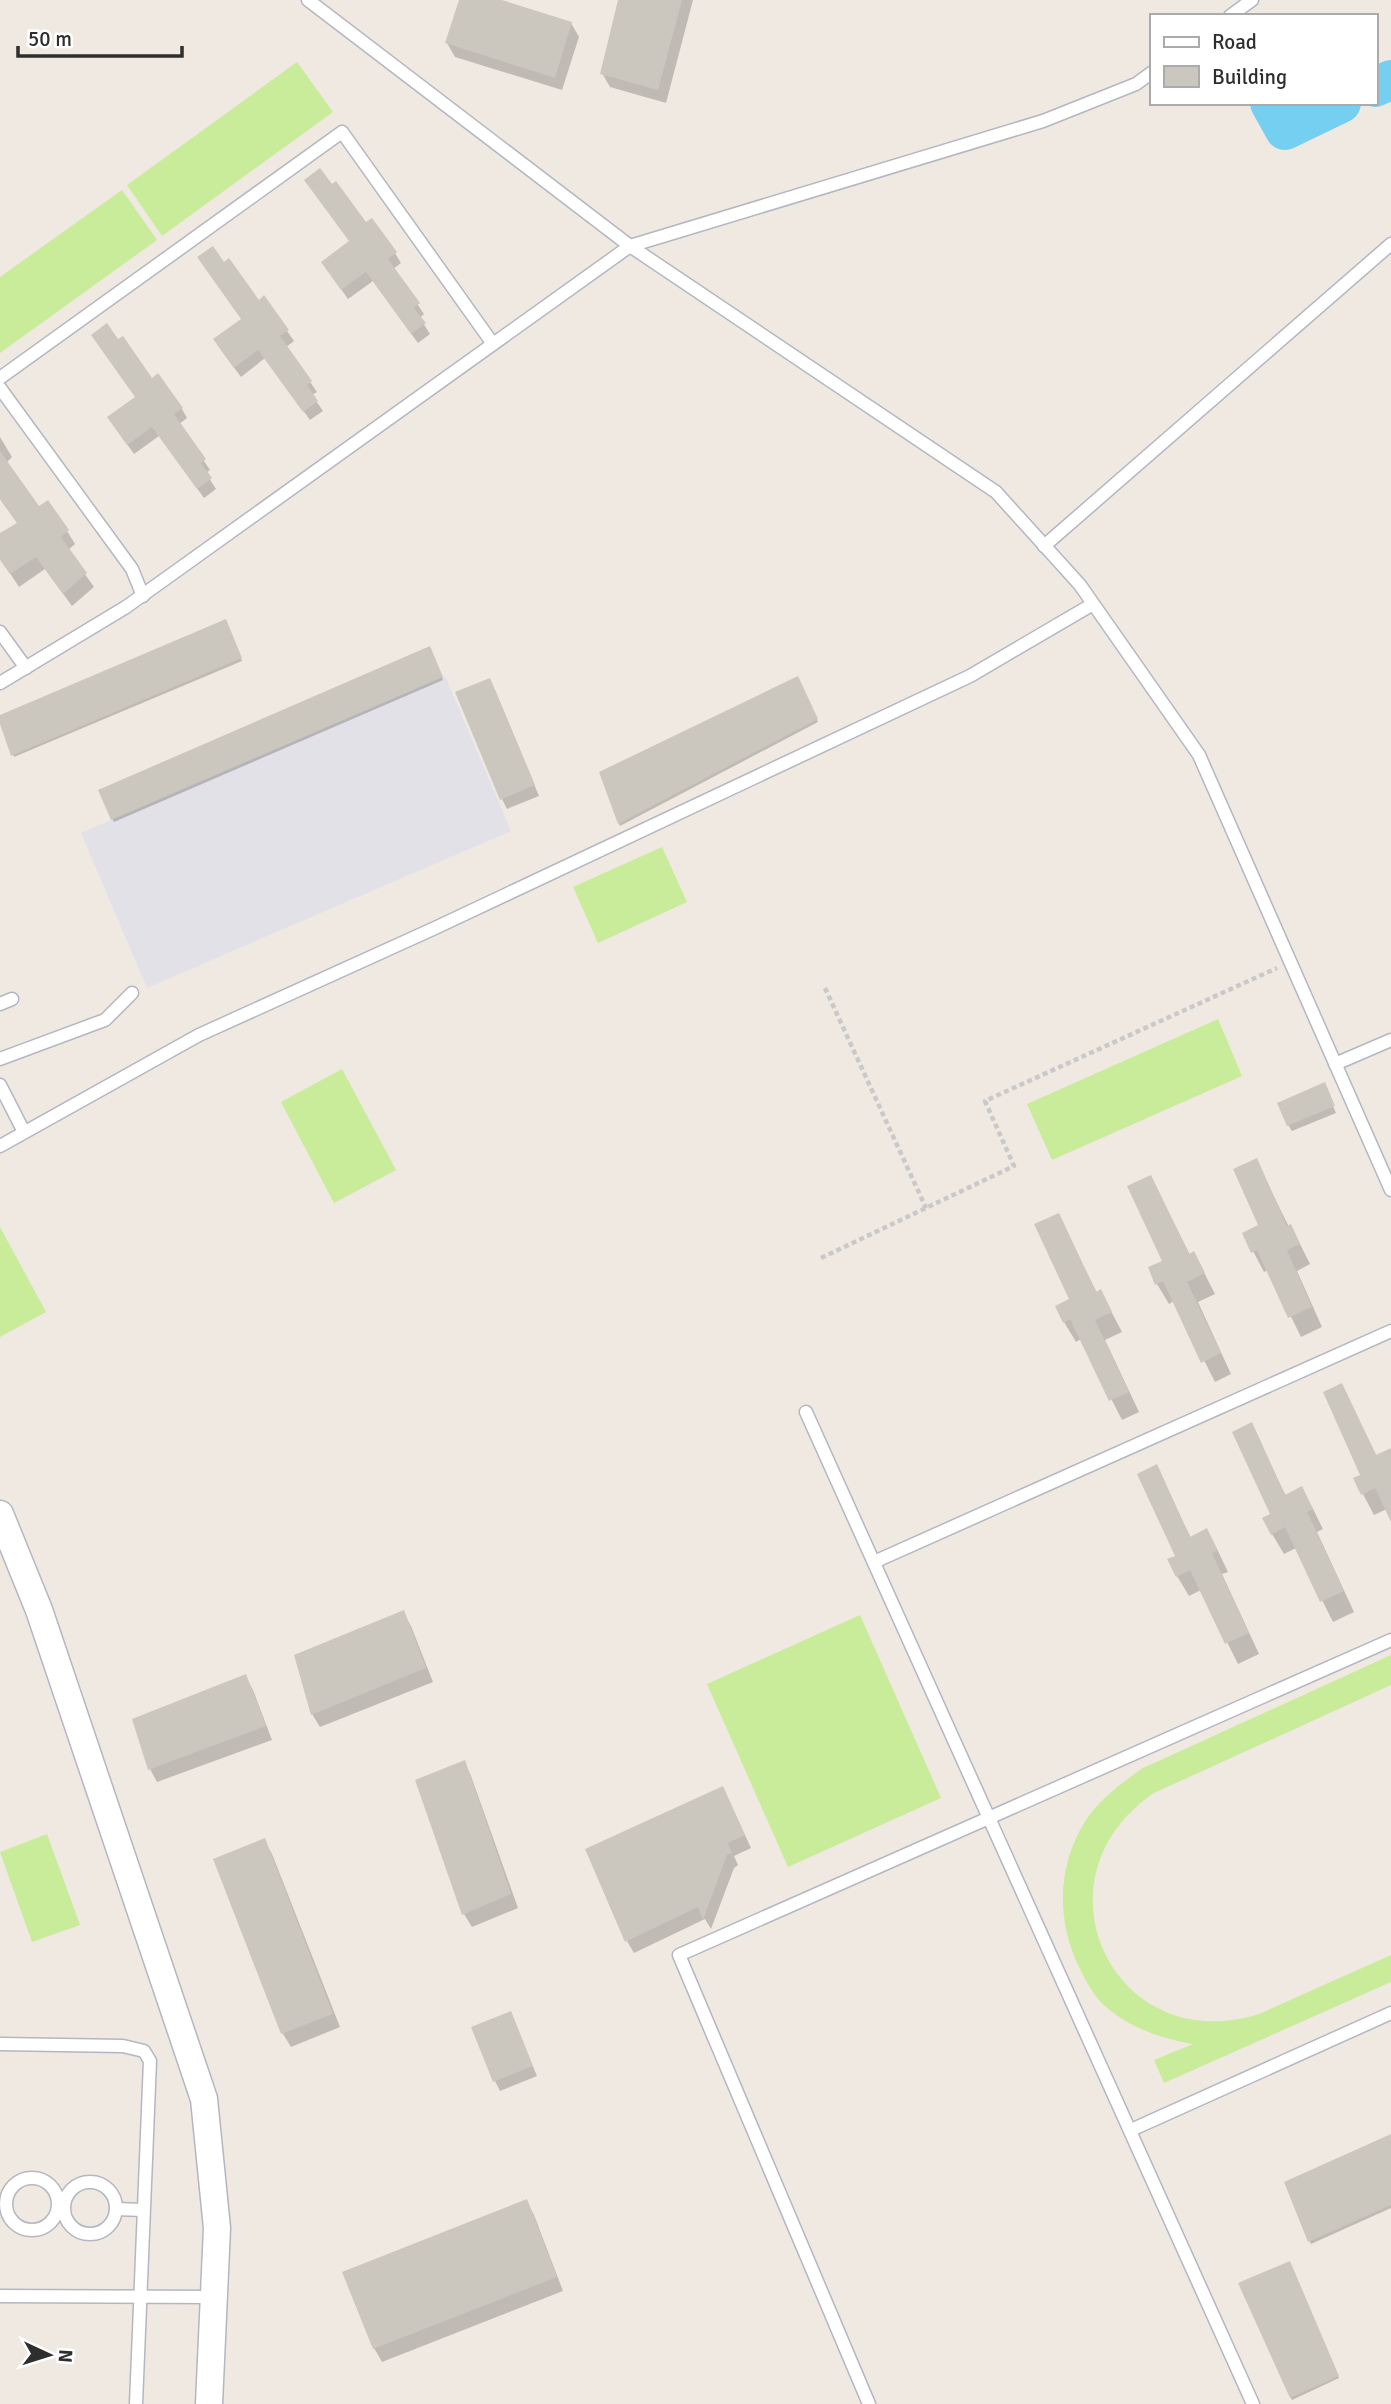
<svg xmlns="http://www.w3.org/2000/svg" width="1391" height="2404" viewBox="0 0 1391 2404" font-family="Signika,sans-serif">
  <rect width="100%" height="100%" fill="#efe9e1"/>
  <!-- industrial -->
  <path fill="#e3e1e8" d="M445 676 511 831 147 988 81 833Z"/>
  <!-- pitch -->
  <g fill="#c9ec9a">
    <path d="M297 62 333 112 162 236 127 185Z"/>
    <path d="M122 190 157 240 0 353V277Z"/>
    <path d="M662 847 687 902 598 943 573 887Z"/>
    <path d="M1218 1019 1242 1076 1052 1160 1027 1104Z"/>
    <path d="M342 1069 396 1170 334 1203 281 1102Z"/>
    <path d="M0 1227 46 1312 0 1337Z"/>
    <path d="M860 1615 941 1798 788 1867 707 1684Z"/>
    <path d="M1391 1655V1685L1154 1793C1027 1879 1115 2060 1259 2014L1391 1955V1982L1164 2083 1154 2060 1193 2044C1163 2039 1130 2028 1106 2007 1094 1997 1086 1981 1079 1967 1056 1920 1057 1865 1086 1820 1100 1799 1121 1784 1141 1769Z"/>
    <path d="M47 1834 80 1925 32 1942 0 1852Z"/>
  </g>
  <!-- shadow -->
  <g fill="#0003">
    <path d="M461 0H496L571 23 579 37 562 90 455 57 447 43Z"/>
    <path d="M620 0H693L666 103 610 87 602 73Z"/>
    <path d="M366 224 395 253 401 263 393 269 424 314 420 318 430 334 418 343 373 281 348 299 329 272Z"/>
    <path d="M224 264 259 302 264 298 294 341 286 347 317 392 312 395 323 411 310 420 265 358 241 377 221 350 243 320Z"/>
    <path d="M152 380 182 409 187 418 179 424 210 470 206 473 216 489 204 498 159 436 134 454 115 427Z"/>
    <path d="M0 437 12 457 6 463 39 508 67 531 75 544 68 550 94 587 72 606 45 569 19 587 0 558V535L18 524 0 499Z"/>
    <path d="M226 621 242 661 14 757 0 717Z"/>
    <path d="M429 649 443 680 114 822 113 820 101 791Z"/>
    <path d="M797 678 818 722 620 826 601 773Z"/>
    <path d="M495 690 539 796 507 809 502 799Z"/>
    <path d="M1325 1088 1336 1113 1292 1131 1288 1125Z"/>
    <path d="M1256 1160 1289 1227 1291 1226 1310 1264 1297 1271 1322 1327 1301 1337 1268 1270 1264 1272 1244 1234 1260 1226Z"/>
    <path d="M1151 1177 1190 1255 1194 1253 1215 1294 1198 1302 1231 1374 1215 1382 1174 1301 1169 1304 1157 1284 1165 1261Z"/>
    <path d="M1058 1215 1097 1293 1101 1292 1122 1332 1105 1340 1139 1412 1122 1420 1081 1339 1076 1342 1064 1322 1072 1300Z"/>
    <path d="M1342 1385 1377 1457 1391 1450V1518L1387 1509 1374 1515 1355 1479 1362 1475Z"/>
    <path d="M1251 1425 1286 1496 1302 1489 1313 1509 1323 1529 1317 1532 1354 1612 1333 1622 1296 1548 1284 1554 1272 1534V1515Z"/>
    <path d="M1156 1467 1191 1538 1207 1531 1218 1551 1228 1572 1222 1574 1259 1654 1238 1664 1201 1590 1189 1596 1177 1576V1557Z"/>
    <path d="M403 1613 411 1626 433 1682 320 1727 312 1714Z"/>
    <path d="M245 1676 253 1690 272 1740 157 1782 150 1769Z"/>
    <path d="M464 1762 471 1776 518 1908 472 1927 464 1914Z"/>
    <path d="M729 1801 751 1848 734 1856 738 1865 734 1868 711 1929 705 1919 634 1953 627 1941Z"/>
    <path d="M264 1840 272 1854 340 2027 291 2047 283 2034 215 1860Z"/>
    <path d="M515 2023 537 2076 500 2091 495 2081Z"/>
    <path d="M1391 2137V2208L1311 2244 1286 2183Z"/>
    <path d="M526 2201 534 2215 563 2291 382 2362 374 2348Z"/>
    <path d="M1290 2263 1339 2378 1292 2400 1241 2283Z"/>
  </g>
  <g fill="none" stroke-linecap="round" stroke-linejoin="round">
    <!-- river -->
    <g stroke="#75cff0" stroke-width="40">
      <path d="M1375 87 1391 80"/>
      <path d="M1270 103 1285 130 1341 103"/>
    </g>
  </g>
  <!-- building -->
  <g fill="#cbc7bf">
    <path d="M459 0H502L572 22 555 78 445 43Z"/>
    <path d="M618 0H682L658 90 600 74Z"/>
    <path d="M320 168 332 184 336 181 366 222 372 218 397 252 388 259 420 303 414 308 426 323 411 334 366 272 341 290 321 262 349 241 304 180Z"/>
    <path d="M213 246 224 262 229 258 259 300 264 295 289 330 280 336 312 381 307 385 318 401 303 412 258 350 234 368 213 339 241 319 197 257Z"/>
    <path d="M107 323 118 339 123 336 152 378 158 373 183 408 174 414 206 459 201 463 212 478 197 489 152 427 127 445 107 417 135 397 91 335Z"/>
    <path d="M0 451 39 506 48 500 69 530 61 537 87 573 63 594 36 557 10 574 0 560V533L17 523 0 499Z"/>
    <path d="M226 619 242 658 11 756 0 724V715Z"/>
    <path d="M430 646 443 677 111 820 98 790Z"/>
    <path d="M798 676 818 719 618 824 599 772Z"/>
    <path d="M490 678 535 785 500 800 455 692Z"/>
    <path d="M1325 1082 1335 1106 1287 1126 1277 1103Z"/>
    <path d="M1257 1158 1287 1226 1291 1224 1300 1244 1287 1250 1312 1307 1288 1318 1257 1250 1251 1253 1242 1233 1258 1225 1233 1169Z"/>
    <path d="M1151 1175 1189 1254 1194 1251 1205 1273 1187 1282 1221 1353 1201 1363 1163 1281 1155 1285 1148 1267 1162 1261 1127 1186Z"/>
    <path d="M1059 1213 1096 1292 1101 1289 1112 1312 1095 1320 1129 1392 1109 1401 1070 1319 1063 1323 1055 1306 1069 1299 1034 1224Z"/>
    <path d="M1342 1383 1376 1455 1391 1448V1522L1375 1488 1361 1495 1353 1478 1360 1475 1323 1392Z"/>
    <path d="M1252 1422 1285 1495 1302 1486 1313 1509 1307 1512 1344 1591 1320 1602 1285 1527 1271 1535 1262 1518 1270 1514 1232 1432Z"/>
    <path d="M1157 1464 1190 1537 1207 1528 1218 1551 1212 1553 1249 1633 1225 1644 1190 1570 1176 1577 1167 1559 1175 1556 1137 1474Z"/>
    <path d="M404 1610 426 1668 311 1715 294 1655Z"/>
    <path d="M246 1674 266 1726 148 1770 132 1719Z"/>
    <path d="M465 1760 511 1894 462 1915 415 1780Z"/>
    <path d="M723 1786 745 1835 728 1843 732 1853 727 1855 703 1920 698 1907 625 1942 585 1849Z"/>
    <path d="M265 1838 333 2014 281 2034 213 1859Z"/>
    <path d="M511 2011 533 2066 493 2082 471 2027Z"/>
    <path d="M1391 2134V2205L1308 2242 1284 2182Z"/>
    <path d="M527 2199 557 2277 373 2349 342 2272Z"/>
    <path d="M1290 2261 1339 2376 1290 2398 1238 2283Z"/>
  </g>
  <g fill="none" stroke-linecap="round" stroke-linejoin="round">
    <defs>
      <g id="lane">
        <path d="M308 0 630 246 996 492 1080 585 1199 755 1391 1190"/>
        <path d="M1230 16 1252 0"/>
        <path d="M0 378 342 132 493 344"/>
        <path d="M0 388 132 569 143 596"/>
        <path d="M1044 546 1391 244"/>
        <path d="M0 632 26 668"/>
        <path d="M0 683 126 607 630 246 1043 121 1136 84 1151 73"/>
        <path d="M0 1004 12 999"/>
        <path d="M0 1059 105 1020 132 993"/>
        <path d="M1335 1064 1391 1040"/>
        <path d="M0 1085 24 1132"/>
        <path d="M0 1146 199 1035 435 928 970 676 1093 604"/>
        <path d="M806 1412 1253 2404"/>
        <path d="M874 1562 1391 1331"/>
        <path d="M0 2044 123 2046 144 2051 150 2061 136 2404"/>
        <path d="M1131 2130 1391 2013"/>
        <circle cx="32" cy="2204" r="26"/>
        <circle cx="90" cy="2208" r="26"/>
        <path d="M116 2209 143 2210"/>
        <path d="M0 2296 214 2297"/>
        <path d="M869 2404 679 1955 1391 1640"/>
      </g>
      <path id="street" d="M0 1514 39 1610 204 2099 217 2228 209 2404"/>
    </defs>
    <!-- lane casing -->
    <use href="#lane" stroke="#b4b7c1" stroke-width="15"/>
    <!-- street casing -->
    <use href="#street" stroke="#b4b7c1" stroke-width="29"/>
    <!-- path -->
    <g stroke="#c9c9c9" stroke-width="4.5" stroke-dasharray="5 3.5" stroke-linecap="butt">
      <path d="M825 988 926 1208"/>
      <path d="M821 1258 1014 1166 985 1101 1277 968"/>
    </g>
    <!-- lane -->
    <use href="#lane" stroke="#fff" stroke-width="12"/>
    <!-- street -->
    <use href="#street" stroke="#fff" stroke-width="26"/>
  </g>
  <!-- legend -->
  <rect x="1150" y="14" width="228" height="91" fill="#ffffff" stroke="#ababab" stroke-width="2"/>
  <rect x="1164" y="37" width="35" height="10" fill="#ffffff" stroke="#ababab" stroke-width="2"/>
  <text x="1212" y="49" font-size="21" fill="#2e2e2e">Road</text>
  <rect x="1164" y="66" width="35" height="21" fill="#cbc7bf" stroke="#ababab" stroke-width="2"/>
  <text x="1212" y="84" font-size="21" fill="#2e2e2e">Building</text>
  <!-- north arrow -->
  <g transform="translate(49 2355) rotate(94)" stroke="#ffffff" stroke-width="5" paint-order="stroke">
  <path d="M0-5L12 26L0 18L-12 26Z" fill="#2e2e2e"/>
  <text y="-10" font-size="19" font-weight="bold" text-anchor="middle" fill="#2e2e2e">N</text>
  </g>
  <!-- scale -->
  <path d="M18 46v10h164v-10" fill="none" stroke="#2e2e2e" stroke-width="3.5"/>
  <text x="28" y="46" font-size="21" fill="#2e2e2e" stroke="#ffffff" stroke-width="5" paint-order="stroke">50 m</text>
</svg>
